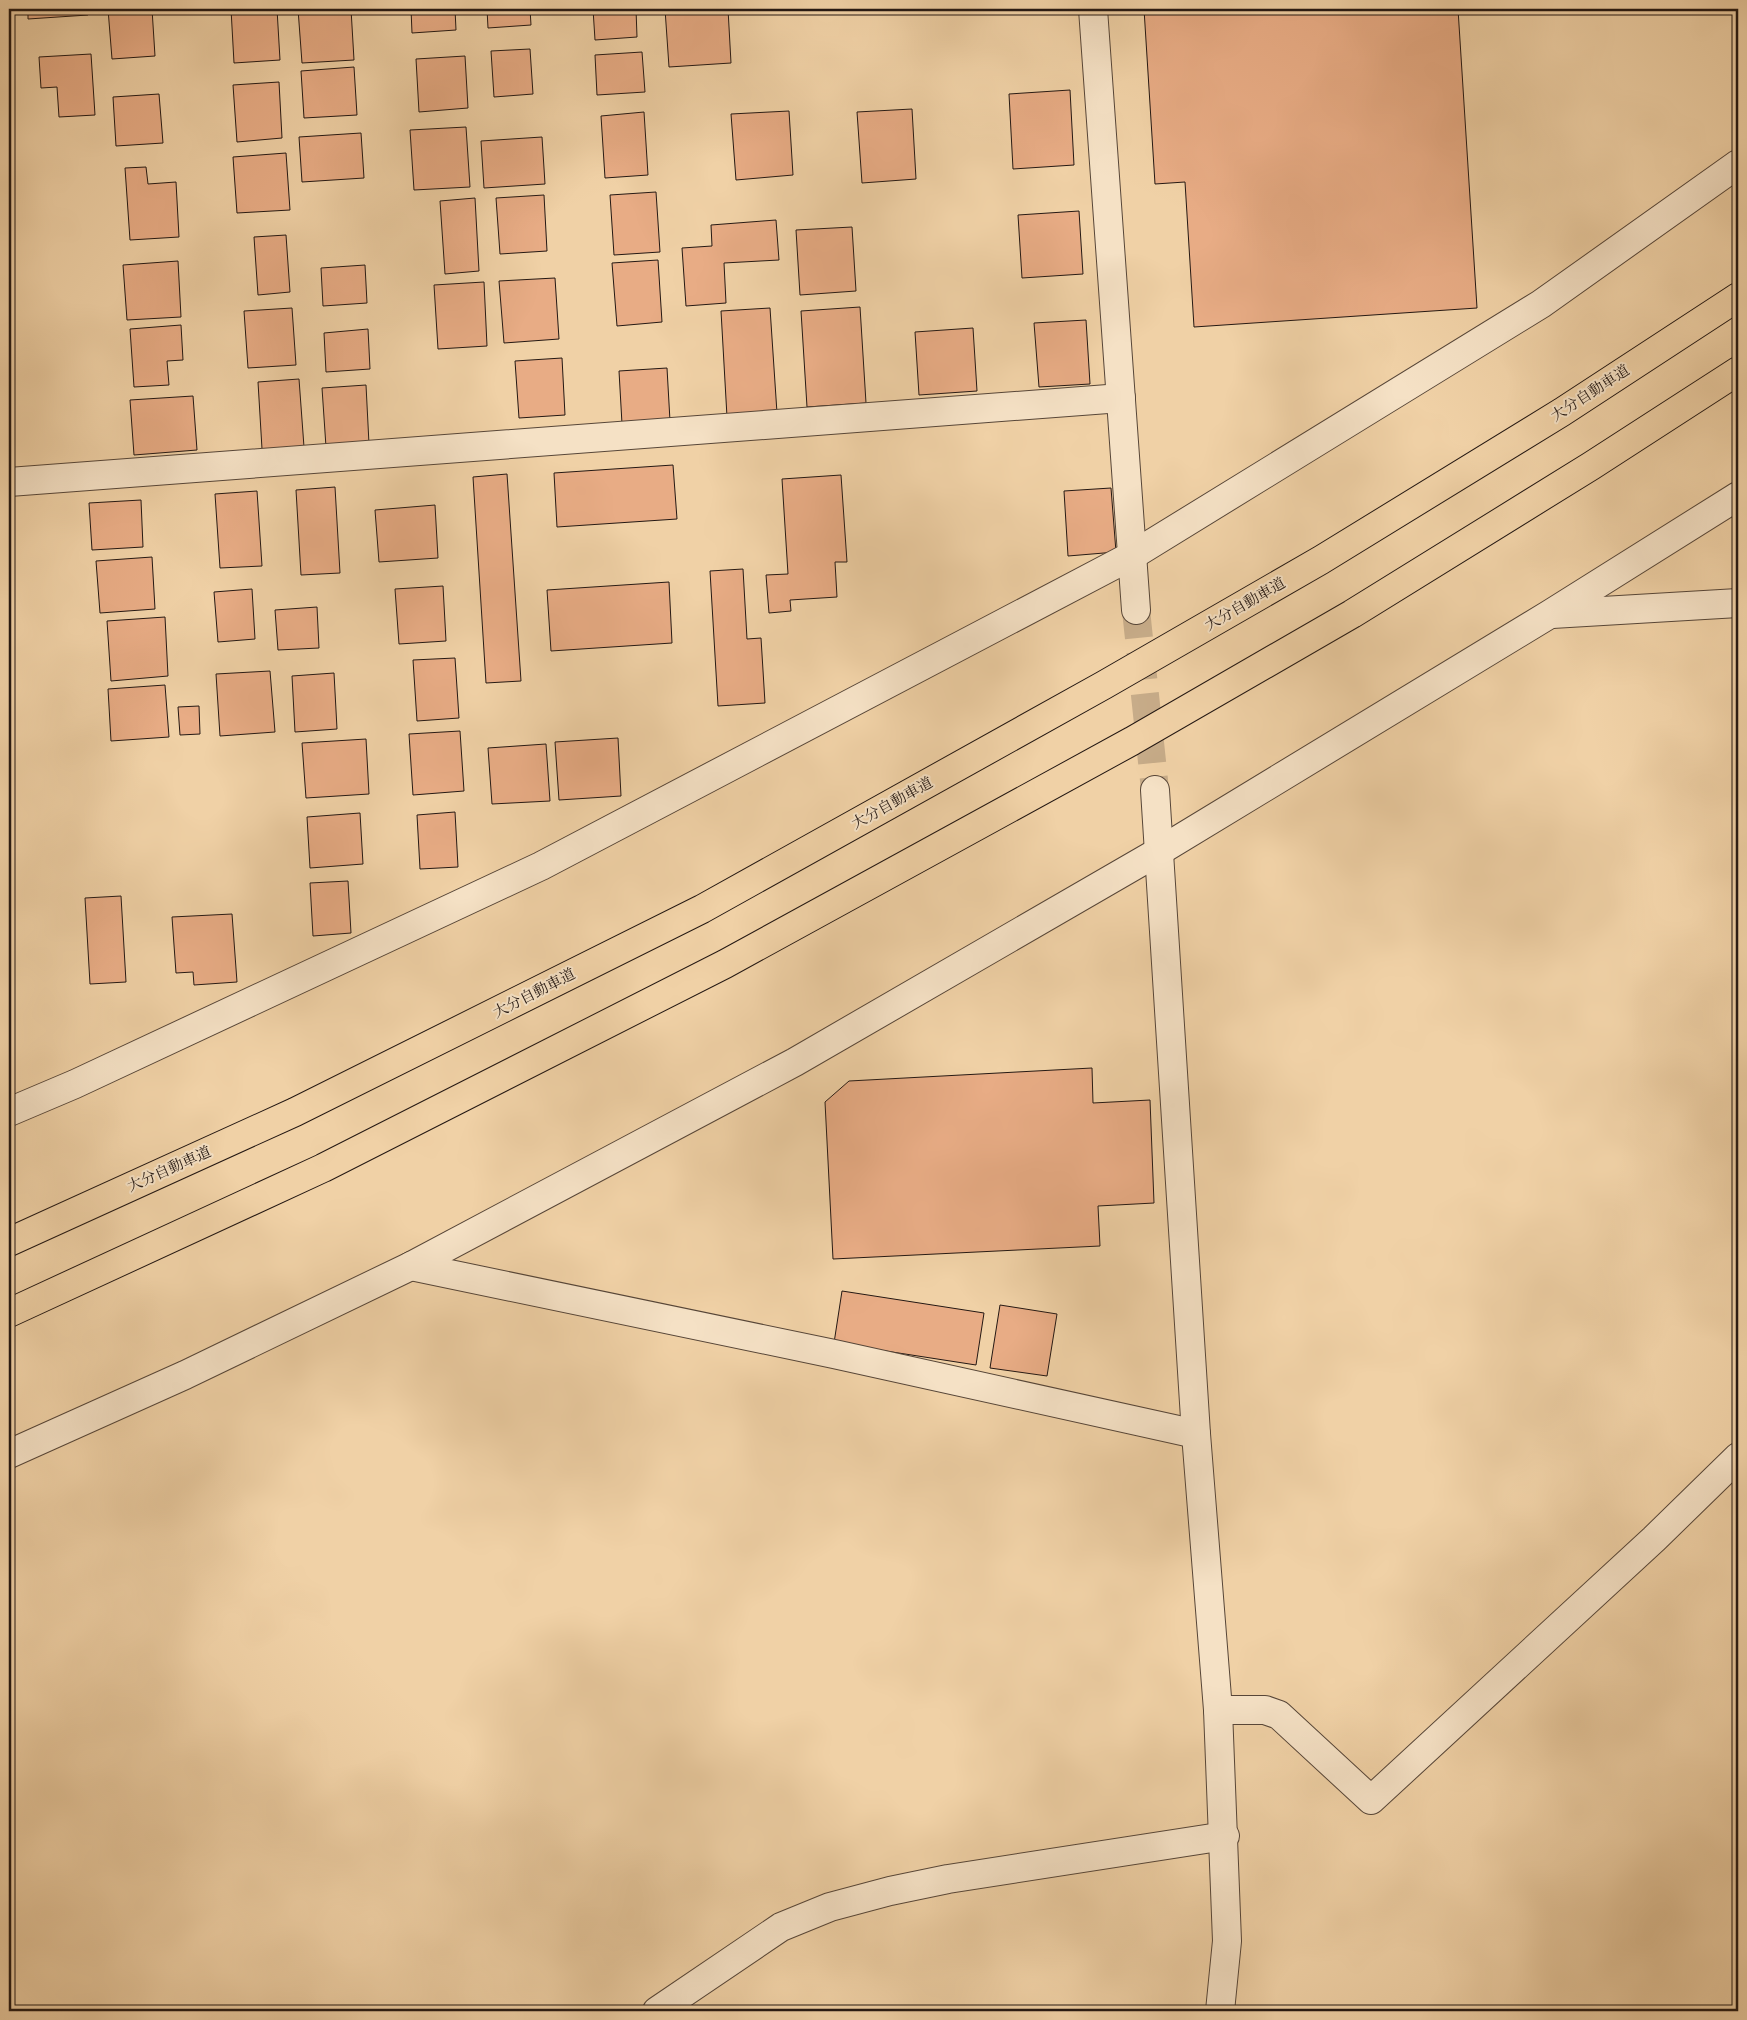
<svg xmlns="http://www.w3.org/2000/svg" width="1747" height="2020" viewBox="0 0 1747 2020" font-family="Vollkorn,'Noto Serif JP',serif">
  <rect width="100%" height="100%" fill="#f0d1a6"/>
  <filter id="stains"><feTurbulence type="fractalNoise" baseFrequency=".004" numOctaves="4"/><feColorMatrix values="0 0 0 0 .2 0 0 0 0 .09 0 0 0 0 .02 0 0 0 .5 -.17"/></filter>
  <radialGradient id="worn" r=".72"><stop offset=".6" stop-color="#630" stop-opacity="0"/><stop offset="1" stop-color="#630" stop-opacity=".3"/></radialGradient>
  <!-- building -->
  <g fill="#e8ac85" stroke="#241813">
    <path d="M28 9H87L88 15 28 19Z"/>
    <path d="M108 9H152L155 56 112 59Z"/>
    <path d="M231 9H277L280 60 234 63Z"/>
    <path d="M298 9H351L354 60 302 63Z"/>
    <path d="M411 9H455L456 30 412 33Z"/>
    <path d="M487 9H530L531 25 488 28Z"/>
    <path d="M593 9H636L637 37 595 40Z"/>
    <path d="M665 9H728L731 63 669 67Z"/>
    <path d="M1144 9H1458L1477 308 1194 327 1185 182 1155 184Z"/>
    <path d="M530 49 533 94 494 97 491 51Z"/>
    <path d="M642 52 645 92 597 95 595 55Z"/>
    <path d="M91 54 95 115 59 117 57 87 41 88 39 57Z"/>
    <path d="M465 56 468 108 419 112 416 59Z"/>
    <path d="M354 67 357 115 304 118 301 71Z"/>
    <path d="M279 82 282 138 237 142 233 85Z"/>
    <path d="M1070 90 1074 165 1013 169 1009 94Z"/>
    <path d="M159 94 163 143 116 146 113 97Z"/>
    <path d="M912 109 916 179 862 183 857 112Z"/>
    <path d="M789 111 793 175 736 180 731 114Z"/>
    <path d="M644 112 648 175 605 178 601 116Z"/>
    <path d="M466 127 470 187 414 190 410 130Z"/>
    <path d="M361 133 364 178 302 182 299 137Z"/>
    <path d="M542 137 545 184 484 188 481 141Z"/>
    <path d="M286 153 290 210 237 213 233 157Z"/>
    <path d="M146 167 148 184 176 182 179 237 130 240 125 168Z"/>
    <path d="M656 192 660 252 614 255 610 195Z"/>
    <path d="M544 195 547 251 500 254 496 198Z"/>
    <path d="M475 198 479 271 445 274 440 201Z"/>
    <path d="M1079 211 1083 274 1022 278 1018 215Z"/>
    <path d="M776 220 779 260 724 263 726 303 686 306 682 248 712 246 711 225Z"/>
    <path d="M852 227 856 291 800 295 796 230Z"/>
    <path d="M286 235 290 292 258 295 254 237Z"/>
    <path d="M658 260 662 322 617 326 612 263Z"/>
    <path d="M178 261 181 317 127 320 123 265Z"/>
    <path d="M365 265 367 303 323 306 321 268Z"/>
    <path d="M555 278 559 339 504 343 499 281Z"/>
    <path d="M484 282 487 346 438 349 434 285Z"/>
    <path d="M860 307 866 403 807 407 801 311Z"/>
    <path d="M292 308 296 365 248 368 244 311Z"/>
    <path d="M770 308 777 413 727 417 721 311Z"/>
    <path d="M1086 320 1090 384 1039 387 1034 323Z"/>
    <path d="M181 325 183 360 167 361 169 385 134 387 130 329Z"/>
    <path d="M973 328 977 391 919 395 915 332Z"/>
    <path d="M368 329 370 369 326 372 324 333Z"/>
    <path d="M562 358 565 415 519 418 515 361Z"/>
    <path d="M667 368 670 421 622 424 619 371Z"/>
    <path d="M299 379 304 447 262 449 258 382Z"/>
    <path d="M366 385 369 444 326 447 322 388Z"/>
    <path d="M193 396 197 450 134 455 130 400Z"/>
    <path d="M673 465 677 519 557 527 554 473Z"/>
    <path d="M507 474 521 681 486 683 473 477Z"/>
    <path d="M841 475 847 562H835L837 597 790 600 791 611 769 613 766 575 788 574 782 479Z"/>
    <path d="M335 487 340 573 301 575 296 490Z"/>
    <path d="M1111 488 1116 552 1068 556 1064 491Z"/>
    <path d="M257 491 262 566 220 568 215 494Z"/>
    <path d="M141 500 143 547 92 550 89 503Z"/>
    <path d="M435 505 438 558 379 562 375 510Z"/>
    <path d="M152 557 155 609 100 613 96 561Z"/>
    <path d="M743 569 747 639 761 638 765 703 718 706 710 571Z"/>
    <path d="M669 582 672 643 551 651 547 590Z"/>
    <path d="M443 586 446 641 399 644 395 589Z"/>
    <path d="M252 589 255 639 218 642 214 592Z"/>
    <path d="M317 607 319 648 278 650 275 610Z"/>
    <path d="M165 617 168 676 111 681 107 621Z"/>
    <path d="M455 658 459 718 417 721 413 660Z"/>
    <path d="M270 671 275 732 220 736 216 674Z"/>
    <path d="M334 673 337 729 295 732 292 676Z"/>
    <path d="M165 685 169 737 111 741 108 689Z"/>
    <path d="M199 706 200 734 180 735 178 707Z"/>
    <path d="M460 731 464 791 413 795 409 734Z"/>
    <path d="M618 738 621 796 559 800 555 742Z"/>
    <path d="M366 739 369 794 306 798 302 743Z"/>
    <path d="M546 744 550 801 492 804 488 748Z"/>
    <path d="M455 812 458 867 420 869 417 815Z"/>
    <path d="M360 813 363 864 310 868 307 817Z"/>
    <path d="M348 881 351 933 313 936 310 883Z"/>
    <path d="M121 896 126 982 90 984 85 898Z"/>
    <path d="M232 914 237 982 194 985 193 972 176 973 172 917Z"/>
    <path d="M1092 1068 1093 1103 1150 1100 1154 1203 1098 1206 1100 1246 833 1259 825 1102 849 1081Z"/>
    <path d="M842 1291 984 1313 976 1365 834 1343Z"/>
    <path d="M1000 1305 1057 1314 1047 1376 990 1368Z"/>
  </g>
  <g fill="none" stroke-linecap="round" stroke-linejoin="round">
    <!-- street-tunnel -->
    <path stroke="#c7ac89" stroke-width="28" stroke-dasharray="28 14" stroke-linecap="butt" d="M1136 610 1155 790"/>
    <defs>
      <g id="street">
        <path d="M1093 9 1136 610"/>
        <path d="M9 482 1121 398"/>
        <path d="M1552 614 1738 603"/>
        <path d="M1155 790 1196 1434 1218 1710 1227 1941 1220 2011"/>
        <path d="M9 1112 75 1084 541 866 1133 555 1541 304 1738 164"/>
        <path d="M411 1266 834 1354 1196 1434"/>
        <path d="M9 1454 185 1375 411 1266 795 1062 1158 852 1550 614 1738 496"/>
        <path d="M1218 1710H1265L1279 1715 1371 1800 1654 1539 1738 1457"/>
        <path d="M657 2011 781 1927 830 1907 890 1891 948 1879 1225 1836"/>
      </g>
      <g id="highway">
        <path d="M9 1242 295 1112 702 909 1104 685 1321 560 1562 412 1738 297"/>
        <path d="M9 1313 323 1168 725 964 1132 741 1352 614 1591 466 1738 371"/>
      </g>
    </defs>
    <!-- street casing -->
    <use href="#street" stroke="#574638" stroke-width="30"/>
    <!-- highway casing -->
    <use href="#highway" stroke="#241813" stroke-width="30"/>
    <!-- street -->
    <use href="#street" stroke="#f5e1c5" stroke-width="28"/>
    <!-- highway -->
    <use href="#highway" stroke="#f0d1a6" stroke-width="28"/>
  </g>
  <g text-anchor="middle" stroke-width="4" stroke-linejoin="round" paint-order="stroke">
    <!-- street labels -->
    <g font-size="15" fill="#241813" stroke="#f5e1c5">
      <text transform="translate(1590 393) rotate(-33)" y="5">大分自動車道</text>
      <text transform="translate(1245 604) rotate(-30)" y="5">大分自動車道</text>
      <text transform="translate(892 803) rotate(-29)" y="5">大分自動車道</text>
      <text transform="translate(534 993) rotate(-27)" y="5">大分自動車道</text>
      <text transform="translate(169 1169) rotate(-24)" y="5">大分自動車道</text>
    </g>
  </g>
  <!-- margin -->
  <rect width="1747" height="2020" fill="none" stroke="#f0d1a6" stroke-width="30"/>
  <rect x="10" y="10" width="1727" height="2000" fill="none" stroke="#241813" stroke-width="2.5"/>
  <rect x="15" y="15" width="1717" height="1990" fill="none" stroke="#241813"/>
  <rect width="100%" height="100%" filter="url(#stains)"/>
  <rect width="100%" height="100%" fill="url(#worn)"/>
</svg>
